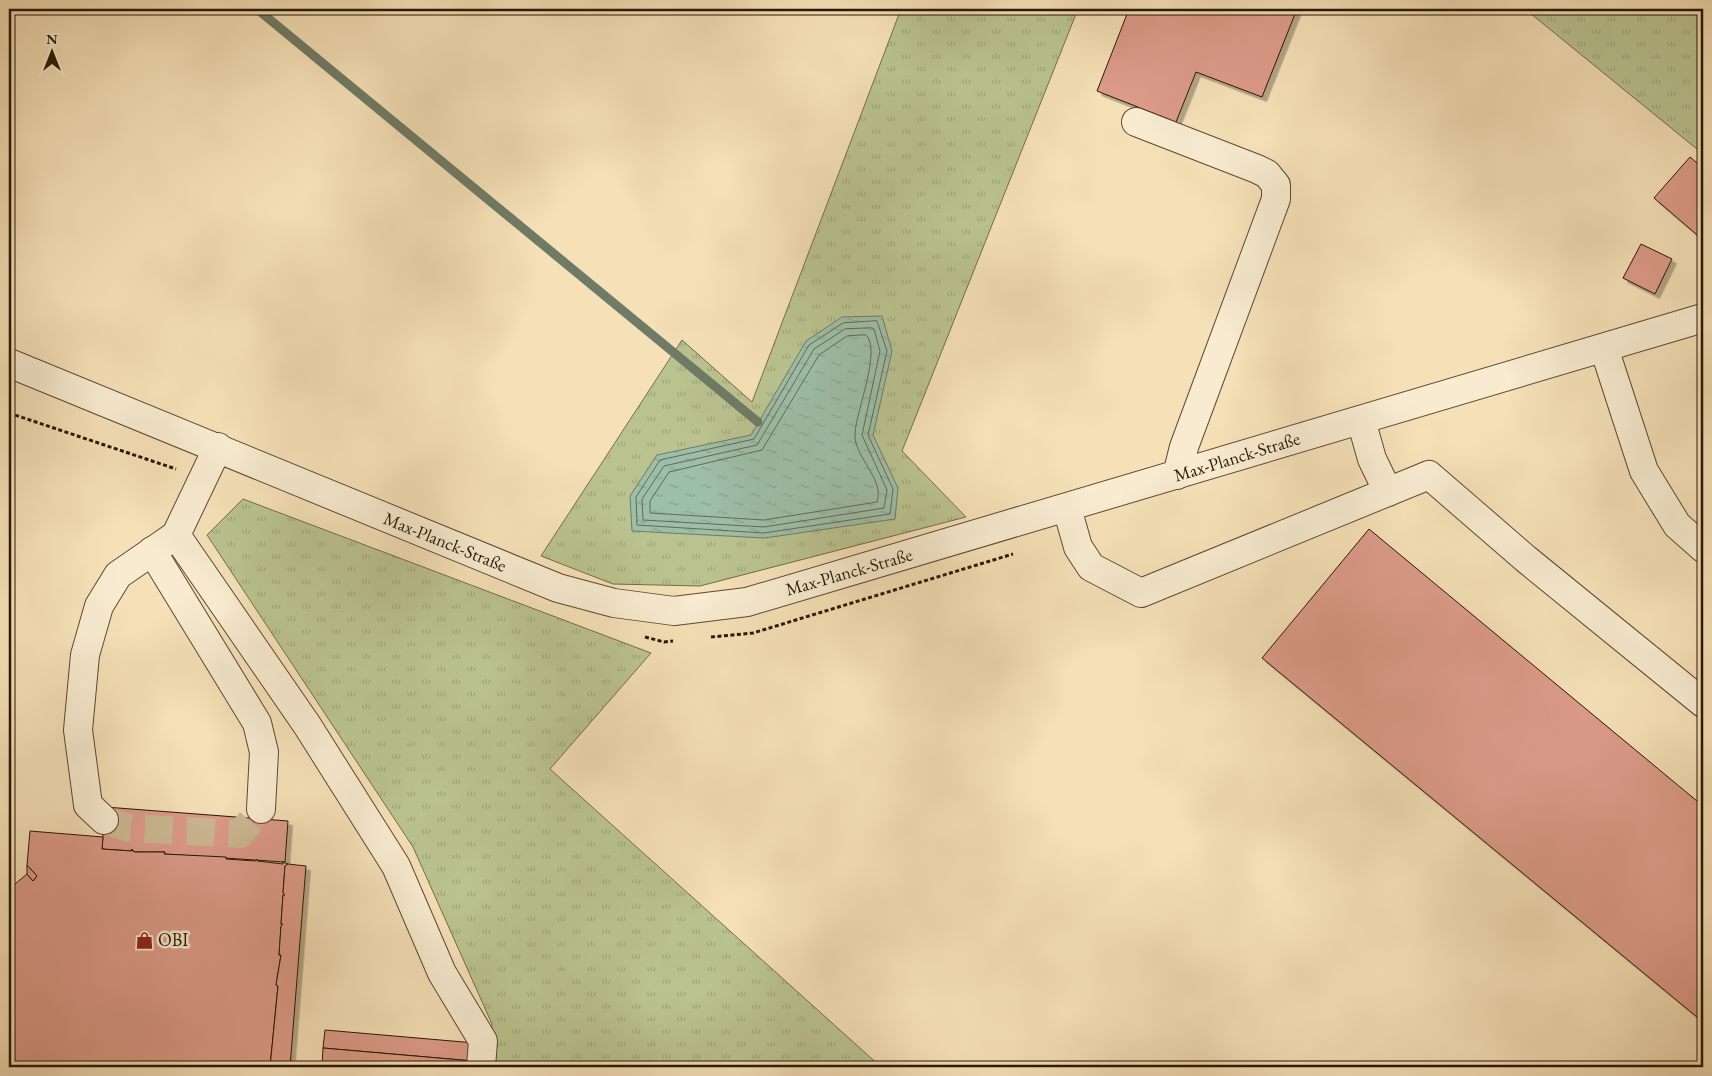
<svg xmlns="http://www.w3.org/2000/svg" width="1712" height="1076" viewBox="0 0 1712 1076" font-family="'EB Garamond',serif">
  <defs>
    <pattern id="grass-tufts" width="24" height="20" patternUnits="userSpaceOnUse" patternTransform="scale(1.25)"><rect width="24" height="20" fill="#bac390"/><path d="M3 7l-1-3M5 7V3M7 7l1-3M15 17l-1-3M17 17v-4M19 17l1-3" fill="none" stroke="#a0a77b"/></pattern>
    <pattern id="water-ripples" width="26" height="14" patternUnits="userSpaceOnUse" patternTransform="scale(1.25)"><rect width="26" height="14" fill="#9dbea8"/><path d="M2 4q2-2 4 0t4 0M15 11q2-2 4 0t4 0" fill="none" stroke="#87a38f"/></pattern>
    <filter id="shadow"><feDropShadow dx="4.5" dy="4.5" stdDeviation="0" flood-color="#0004"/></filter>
  </defs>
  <rect width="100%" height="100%" fill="#f5e0b7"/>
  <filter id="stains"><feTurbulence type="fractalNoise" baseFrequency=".004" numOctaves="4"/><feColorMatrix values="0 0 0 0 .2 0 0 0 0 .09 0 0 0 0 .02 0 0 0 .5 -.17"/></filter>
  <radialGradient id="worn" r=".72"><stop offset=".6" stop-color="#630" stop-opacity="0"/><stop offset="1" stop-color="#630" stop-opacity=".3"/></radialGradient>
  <!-- grass -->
  <g fill="url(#grass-tufts)" stroke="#726d4a">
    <path d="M901 9H1078L902 451 966 517 700 586 613 584 541 556 682 340 752 402Z"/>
    <path d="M1525 9H1703V154Z"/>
    <path d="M243 499 651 653 550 769 881 1067H487L492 1024 413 847 207 535Z"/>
  </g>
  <!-- water -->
  <path fill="url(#water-ripples)" stroke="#6f7b66" d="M882 316 892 351 873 435 898 488 895 519 765 538 632 531 630 496 657 455 751 435 806 341 842 317Z"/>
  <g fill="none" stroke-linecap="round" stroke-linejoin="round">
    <!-- shore -->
    <g stroke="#636a56" stroke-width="1">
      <path d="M877 321 887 351 868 435 893 489 890 514 764 533 637 525 636 497 660 460 754 439 809 345 843 323Z"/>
      <path d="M872 328 874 329 880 351 862 435 887 490 884 508 764 527 643 520 642 499 664 466 757 445 814 349 845 329Z"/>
      <path d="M866 335C882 349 856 412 855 433 853 457 885 478 877 502L764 520 650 513V501L669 472 762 450 819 355 847 336Z"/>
    </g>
    <!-- stream -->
    <path stroke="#6f7b66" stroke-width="9" d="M257 9 758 422"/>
  </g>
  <!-- building -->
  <g fill="#dd9b8a" stroke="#291703" filter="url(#shadow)">
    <path d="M1129 9H1297L1262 97 1196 72 1176 122 1097 91Z"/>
    <path d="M1690 157 1703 168V240L1654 198Z"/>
    <path d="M1641 244 1672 259 1655 294 1623 278Z"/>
    <path d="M1369 529 1703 806V1022L1262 658Z"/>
    <path d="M105 807 288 821 285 862 164 854 165 852H134L132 849V851L102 849Z"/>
    <path d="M30 831 103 837 102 849 132 851V849L134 852H165L164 854 226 857V859L255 861 257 859V861L283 864V862L288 864 285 866 283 893 285 895H283L281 924H283L281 926 279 955H281L276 985 278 986 270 1067H9V889L27 874 33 881 37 876 27 865Z"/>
    <path d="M288 864 306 866 290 1067H270L278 986 276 985 281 955H279L281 926 283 924H281L283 895H285L283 893 285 866Z"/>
    <path d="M27 865 37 876 33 881 27 874Z"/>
    <path d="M325 1030 475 1043 473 1061 323 1048Z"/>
    <path d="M323 1048 473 1061 472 1067H322Z"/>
  </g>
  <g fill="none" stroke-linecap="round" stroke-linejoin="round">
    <!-- minor-tunnel -->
    <path stroke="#ccb893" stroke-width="28" stroke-dasharray="28 14" stroke-linecap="butt" d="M104 820 129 828 240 834 261 809"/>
    <defs>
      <g id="minor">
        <path d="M1136 122 1257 169 1267 174 1276 185V199L1184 447 1177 475"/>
        <path d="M1604 348 1644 471 1677 525 1703 548"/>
        <path d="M9 363 558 588 614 603 674 611 747 602 1703 318"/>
        <path d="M1361 420 1372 459 1388 492"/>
        <path d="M218 447 176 535 307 725 396 866 442 973 483 1041 481 1067"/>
        <path d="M1067 508 1078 547 1091 567 1141 593 1429 475 1526 559 1703 703"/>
        <path d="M152 551 257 723 264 752 261 809"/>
        <path d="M104 820 88 805 78 730 85 655 99 606 118 575 176 535"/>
      </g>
    </defs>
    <!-- minor casing -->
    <use href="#minor" stroke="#5c4930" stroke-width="30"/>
    <!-- path -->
    <g stroke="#291703" stroke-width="3" stroke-dasharray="4 2.5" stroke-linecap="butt">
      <path d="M9 413 176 469"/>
      <path d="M645 637 664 642 673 641"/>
      <path d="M711 637 753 633 1013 554"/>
    </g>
    <!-- minor -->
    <use href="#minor" stroke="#f8ebd0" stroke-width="28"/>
  </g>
  <!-- icons -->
  <defs>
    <symbol id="shop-bare" viewBox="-9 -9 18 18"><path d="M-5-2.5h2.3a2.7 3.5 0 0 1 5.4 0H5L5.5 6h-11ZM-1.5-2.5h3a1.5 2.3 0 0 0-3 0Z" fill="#8f2418" stroke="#f8ebd0" stroke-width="2.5" paint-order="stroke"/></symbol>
  </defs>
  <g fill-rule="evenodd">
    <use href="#shop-bare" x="132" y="928" width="25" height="25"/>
  </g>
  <g text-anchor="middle" stroke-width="5" stroke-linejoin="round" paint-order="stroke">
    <!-- street labels -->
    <g font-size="18" fill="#291703" stroke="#f8ebd0">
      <text transform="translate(1237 457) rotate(-17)" y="6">Max-Planck-Straße</text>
      <text transform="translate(445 542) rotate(22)" y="6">Max-Planck-Straße</text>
      <text transform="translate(849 572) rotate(-16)" y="6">Max-Planck-Straße</text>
    </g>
    <!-- poi labels -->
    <g font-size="18" fill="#291703" stroke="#f8ebd0" text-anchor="start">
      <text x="158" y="946">OBI</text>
    </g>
  </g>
  <!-- margin -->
  <rect width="1712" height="1076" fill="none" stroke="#f5e0b7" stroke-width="30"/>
  <rect x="10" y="10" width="1692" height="1056" fill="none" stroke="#291703" stroke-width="2.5"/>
  <rect x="15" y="15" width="1682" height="1046" fill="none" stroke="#291703"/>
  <!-- north arrow -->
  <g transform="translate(52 52)" stroke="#f8ebd0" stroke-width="4" paint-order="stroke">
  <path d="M0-4L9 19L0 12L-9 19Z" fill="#291703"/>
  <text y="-8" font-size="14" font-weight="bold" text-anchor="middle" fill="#291703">N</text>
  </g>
  <rect width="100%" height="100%" filter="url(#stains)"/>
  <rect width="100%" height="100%" fill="url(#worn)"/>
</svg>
